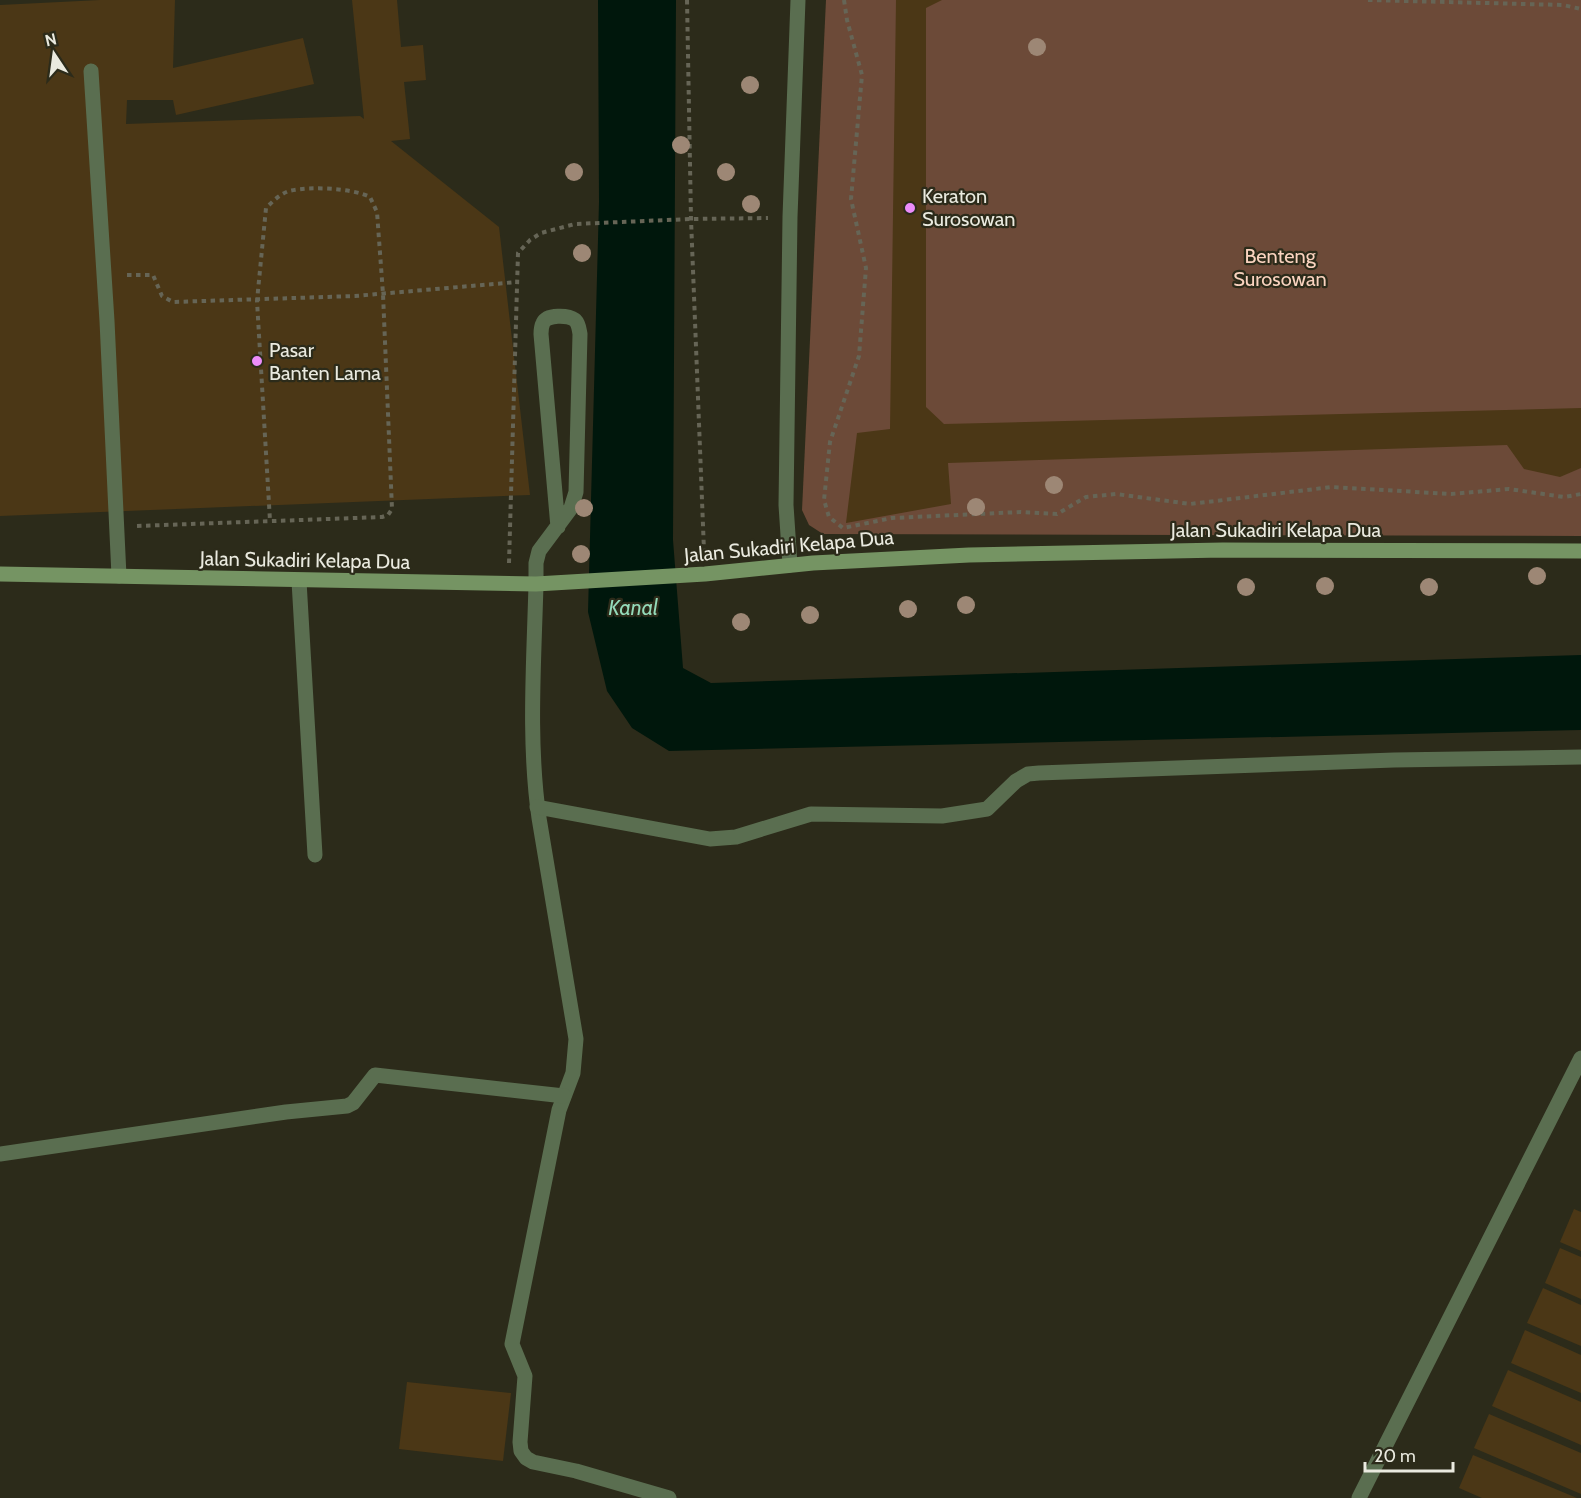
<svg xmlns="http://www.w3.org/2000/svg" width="1581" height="1498" viewBox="0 0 1581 1498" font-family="Cabin,sans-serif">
  <rect width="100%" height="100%" fill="#2c2b1a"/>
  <!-- green -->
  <path fill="#6c4a38" d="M826 0H1581V536L823 534 809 525 802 510Z"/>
  <!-- water -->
  <path fill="#00170c" d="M598 0H676L673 540 683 668 711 683 1581 655V730L669 751 632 728 607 691 588 612 599 202Z"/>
  <!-- building -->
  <g fill="#4b3716">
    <path d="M100 0H175L173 68 303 38 314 84 176 115 173 100H127L126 124 360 116 364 119 352 0H397L401 47 423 45 426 80 404 82 410 139 391 141 499 227 530 495 0 516V5Z"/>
    <path d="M896 0H942L926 8V407L944 424 1581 408V468L1560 477 1524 469 1507 445 948 463 951 504 846 523 857 433 890 429Z"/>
    <path d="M1574 1209 1581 1212V1251L1560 1242Z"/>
    <path d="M1560 1248 1581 1257V1299L1545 1283Z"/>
    <path d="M1543 1288 1581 1305V1346L1527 1323Z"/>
    <path d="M1525 1330 1581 1355V1393L1511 1363Z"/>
    <path d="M1508 1370 1581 1402V1445L1492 1406Z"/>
    <path d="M407 1382 511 1393 503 1461 399 1449Z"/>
    <path d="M1489 1414 1581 1453V1494L1474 1448Z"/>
    <path d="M1473 1455 1577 1498H1482L1459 1488Z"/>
  </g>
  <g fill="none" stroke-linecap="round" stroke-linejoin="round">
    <!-- path -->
    <g stroke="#666556" stroke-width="4" stroke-dasharray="4.5 4.5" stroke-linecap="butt">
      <path d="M687 0 691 219 704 551"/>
      <path d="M844 0 847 20 862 75 851 199 866 268 859 356 830 442 824 500 829 517 843 528 892 518 1021 512 1057 514 1086 497 1116 494 1190 504 1332 487 1451 494 1509 489 1564 497 1581 494"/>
      <path d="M1368 0 1563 5 1581 9"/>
      <path d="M127 275H153L162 296 173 302 355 296 517 282"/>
      <path d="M137 526 382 517 388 515 392 509 383 294 377 212 370 197C352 188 310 186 289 191 280 194 273 201 266 208L257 301 270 521"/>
      <path d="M509 563 518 253 530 240 541 233 575 224 691 219 768 218"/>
    </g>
    <!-- service -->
    <g stroke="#5a6e50" stroke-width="15">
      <path d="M91 71 107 321 119 576"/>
      <path d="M299 581 315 855"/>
      <path d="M536 584V563L539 551 571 508 576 492 580 334C579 329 579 324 575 320 568 315 547 314 543 323 541 327 541 330 541 334L558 527"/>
    </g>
    <!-- minor -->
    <g stroke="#5a6e50" stroke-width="15">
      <path d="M790 565 786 505 790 217 798 0"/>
      <path d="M536 584C534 662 528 741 539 818L576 1039 573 1073 559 1110 512 1344 525 1376 520 1442 521 1451 526 1458 533 1462 576 1471 669 1498"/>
      <path d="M537 807 710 839 736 837 811 814 942 816 987 809 1016 781 1028 774 1039 773 1394 760 1581 757"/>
      <path d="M0 1154 286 1112 347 1106 353 1103 375 1075 564 1096"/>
      <path d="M1359 1498 1581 1058"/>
    </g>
    <!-- secondary -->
    <path stroke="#759463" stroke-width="15" d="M0 574 536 584 705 574 813 563 969 555 1223 550 1581 551"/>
  </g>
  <!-- trees -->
  <g fill="#9d8775">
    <circle cx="1037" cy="47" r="9"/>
    <circle cx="750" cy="85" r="9"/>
    <circle cx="681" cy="145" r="9"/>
    <circle cx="574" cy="172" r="9"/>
    <circle cx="726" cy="172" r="9"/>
    <circle cx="751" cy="204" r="9"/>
    <circle cx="582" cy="253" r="9"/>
    <circle cx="1054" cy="485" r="9"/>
    <circle cx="976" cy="507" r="9"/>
    <circle cx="584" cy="508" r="9"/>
    <circle cx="581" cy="554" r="9"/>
    <circle cx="1537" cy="576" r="9"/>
    <circle cx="1325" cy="586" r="9"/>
    <circle cx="1246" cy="587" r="9"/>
    <circle cx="1429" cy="587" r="9"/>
    <circle cx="966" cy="605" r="9"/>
    <circle cx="908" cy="609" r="9"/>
    <circle cx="810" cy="615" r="9"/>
    <circle cx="741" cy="622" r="9"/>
  </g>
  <!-- markers -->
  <g fill="#ec8cfa" stroke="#2c2b1a" stroke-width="2">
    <circle cx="910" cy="208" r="6"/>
    <circle cx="257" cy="361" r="6"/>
  </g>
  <g text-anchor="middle" stroke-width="4.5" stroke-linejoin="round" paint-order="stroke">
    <!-- poi labels -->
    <g font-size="20" fill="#eaeadf" stroke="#2c2b1a" text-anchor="start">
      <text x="922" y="203">Keraton<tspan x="922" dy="23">Surosowan</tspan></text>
      <text x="269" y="357">Pasar<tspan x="269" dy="23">Banten Lama</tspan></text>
    </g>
    <!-- park labels -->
    <g font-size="20" fill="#fad3bf" stroke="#2c2b1a">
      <text x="1280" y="263">Benteng<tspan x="1280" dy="23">Surosowan</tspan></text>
    </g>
    <!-- street labels -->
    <g font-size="20" fill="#eaeadf" stroke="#2c2b1a">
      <text x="1276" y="537">Jalan Sukadiri Kelapa Dua</text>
      <text transform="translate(789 546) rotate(-5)" y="7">Jalan Sukadiri Kelapa Dua</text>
      <text transform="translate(305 560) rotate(1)" y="7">Jalan Sukadiri Kelapa Dua</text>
    </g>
    <!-- water labels -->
    <g font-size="21" font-style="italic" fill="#94dbba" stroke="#2c2b1a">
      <text x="633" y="615">Kanal</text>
    </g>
  </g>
  <!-- north arrow -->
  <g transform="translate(54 54) rotate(347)" stroke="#2c2b1a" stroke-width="4.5" paint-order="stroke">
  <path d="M0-4.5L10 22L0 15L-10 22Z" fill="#eaeadf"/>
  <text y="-9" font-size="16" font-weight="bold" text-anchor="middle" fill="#eaeadf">N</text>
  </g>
  <!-- scale -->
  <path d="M1365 1462v9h88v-9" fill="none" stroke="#eaeadf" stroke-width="3"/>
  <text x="1374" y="1462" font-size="18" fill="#eaeadf" stroke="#2c2b1a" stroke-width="4.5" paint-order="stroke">20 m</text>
</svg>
